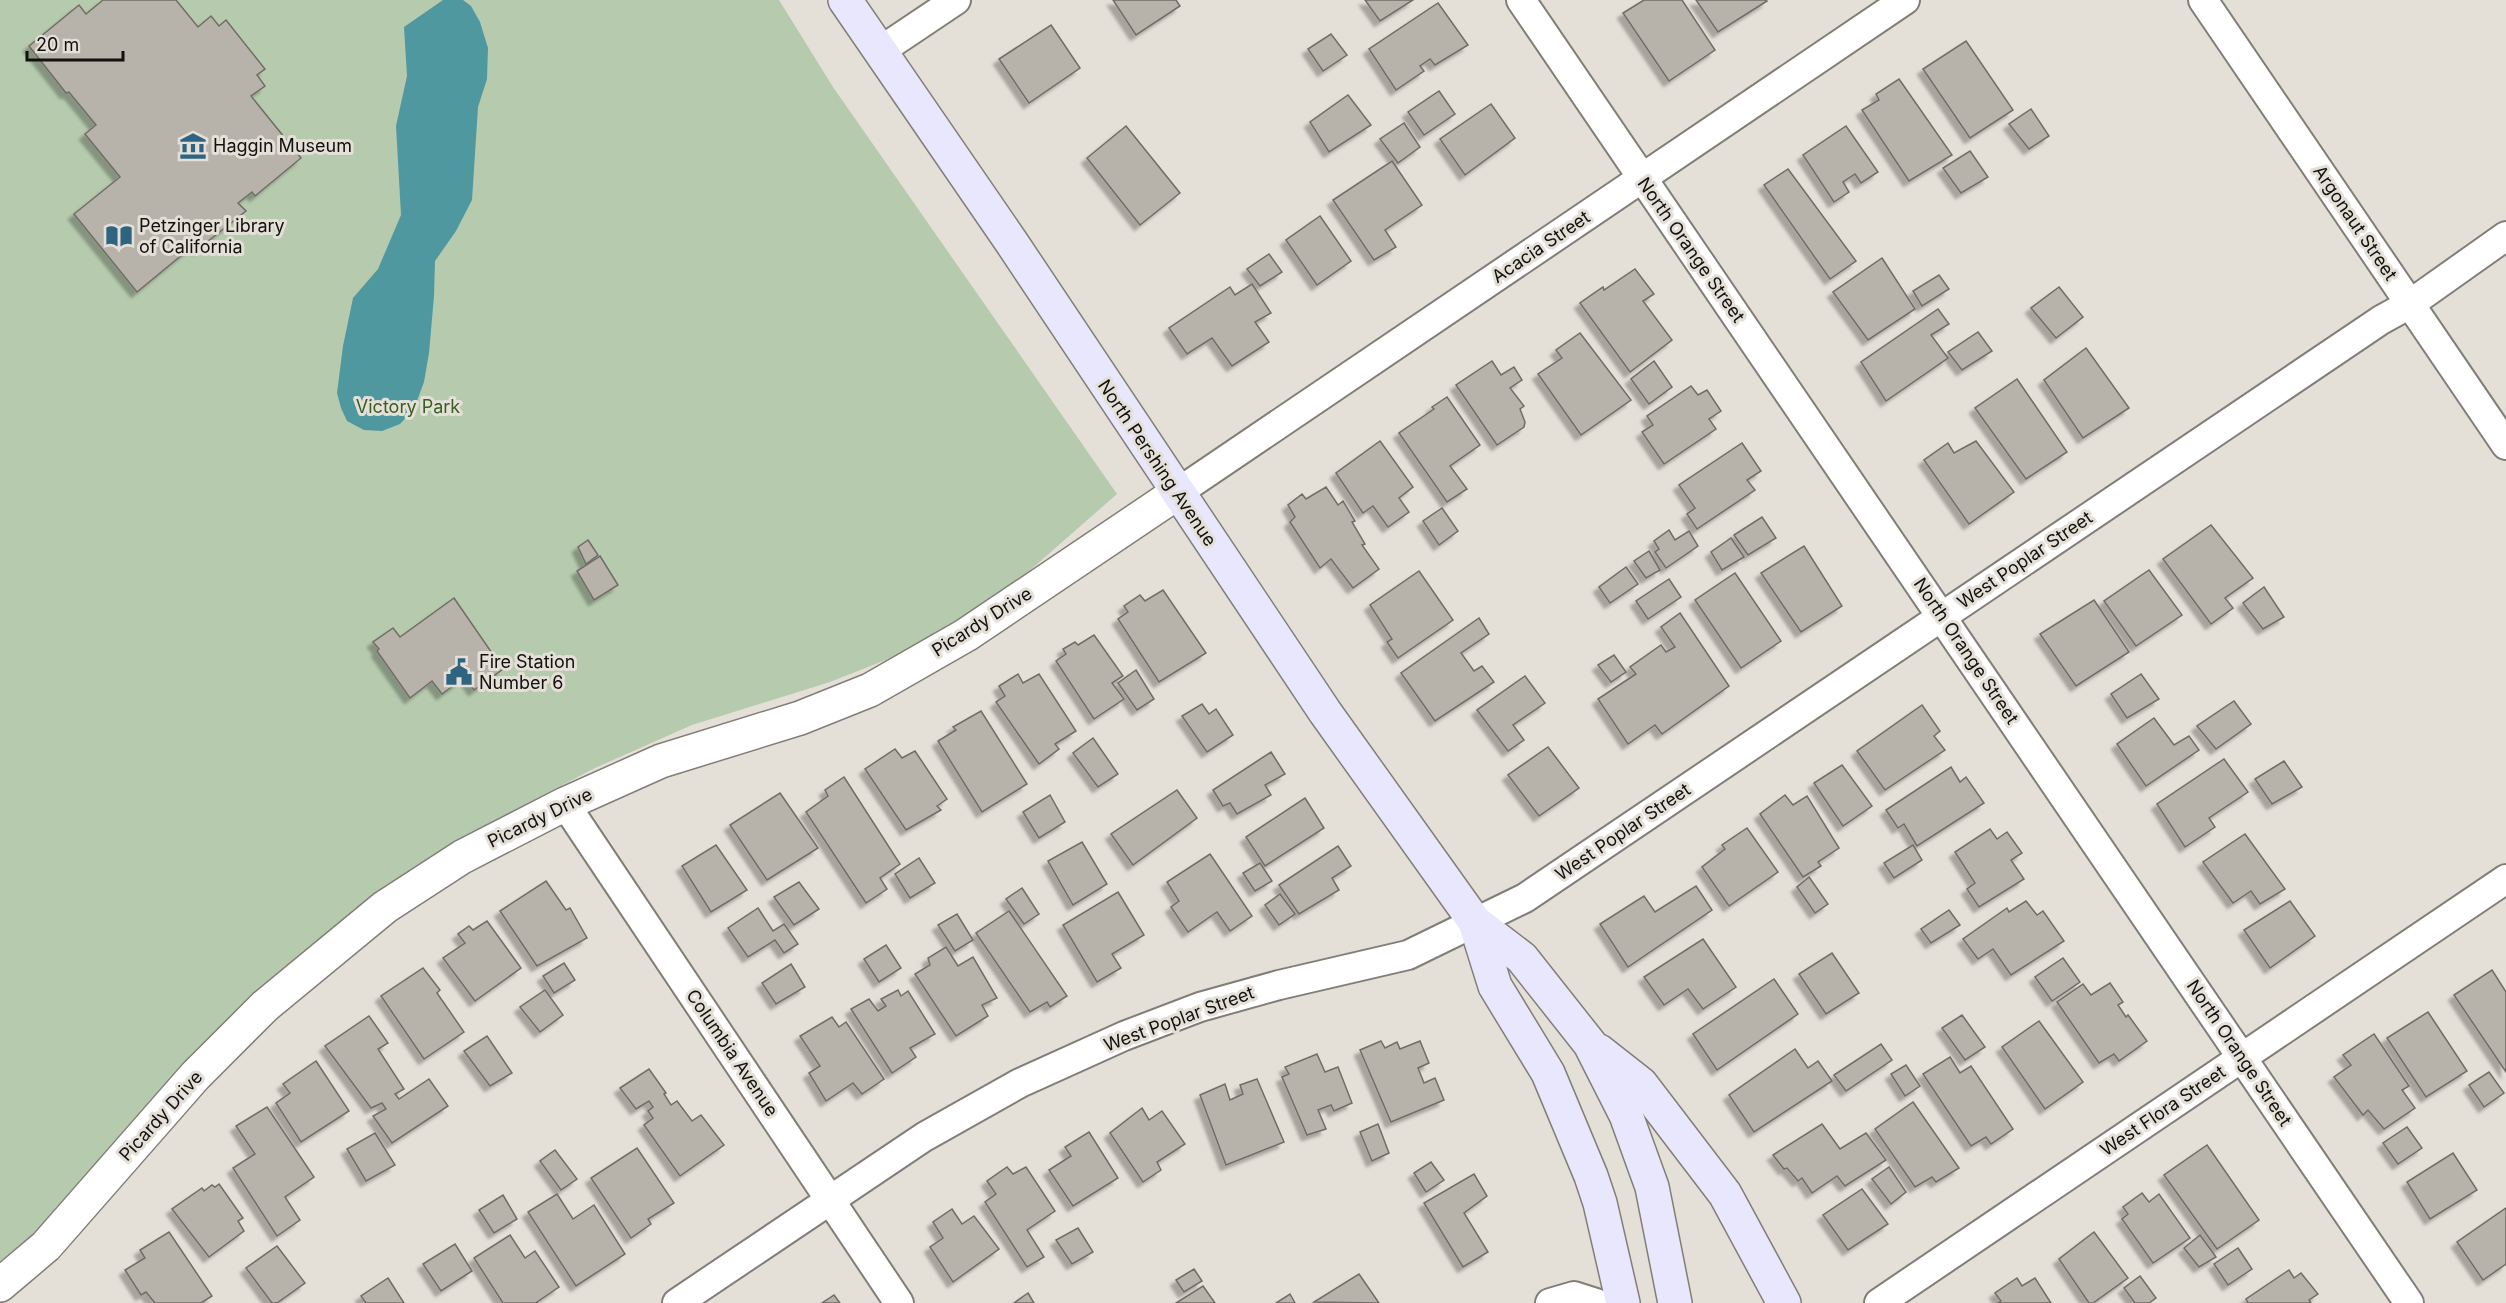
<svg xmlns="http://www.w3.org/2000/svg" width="2506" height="1303" viewBox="0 0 2506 1303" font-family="Inter,sans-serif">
  <defs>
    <filter id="shadow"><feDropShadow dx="-5.5" dy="5.5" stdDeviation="1.5" flood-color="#0004"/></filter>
  </defs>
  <rect width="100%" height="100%" fill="#e4e0d8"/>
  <!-- green -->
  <path fill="#b6caad" d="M0 0H779L833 87 1117 494 997 599 901 654 830 682 692 725 595 768 493 821 415 872 0 1274Z"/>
  <!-- water -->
  <path fill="#5098a0" d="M443 0H463L471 6 480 22 488 48 487 79 478 107 472 200 456 231 435 261 434 296 429 353 424 382 414 409 400 424 382 431 364 430 347 421 341 408 337 393 343 346 353 298 378 269 401 215 396 126 407 76 404 27Z"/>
  <!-- building -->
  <g fill="#b7b3ab" stroke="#716d66" stroke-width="1.5" filter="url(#shadow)">
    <path d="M103 0H176L198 27 211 16 219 26 226 20 265 69 257 75 265 86 251 96 301 158 255 196 252 192 238 203 246 211 198 249 194 245 137 292 74 214 120 177 85 134 96 125 69 92 66 93 29 46 79 5 86 14Z"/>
    <path d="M1113 0H1176L1180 6 1136 35Z"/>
    <path d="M1365 0H1413L1380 21Z"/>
    <path d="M1644 0H1682L1715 50 1669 81 1623 13Z"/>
    <path d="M1696 0H1766L1767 1 1718 32Z"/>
    <path d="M1438 3 1468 45 1435 65 1430 59 1420 66 1424 71 1396 90 1369 49Z"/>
    <path d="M1051 25 1080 68 1029 103 999 59Z"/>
    <path d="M1331 34 1347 55 1323 71 1308 49Z"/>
    <path d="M1966 41 2013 110 1970 138 1923 69Z"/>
    <path d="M1899 79 1952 155 1909 181 1862 110 1879 100 1876 94Z"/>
    <path d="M1439 91 1455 114 1424 135 1408 112Z"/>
    <path d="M1348 95 1371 125 1329 152 1310 122Z"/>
    <path d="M1491 104 1515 138 1465 175 1440 139Z"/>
    <path d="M2031 109 2049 136 2029 149 2009 124Z"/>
    <path d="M1404 123 1420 147 1398 163 1380 139Z"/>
    <path d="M1126 126 1180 193 1140 225 1087 158Z"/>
    <path d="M1846 126 1878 172 1861 183 1855 174 1843 182 1849 192 1834 202 1803 155Z"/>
    <path d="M1970 151 1988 177 1961 193 1943 168Z"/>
    <path d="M1392 161 1422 205 1385 230 1396 247 1374 260 1333 200Z"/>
    <path d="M1788 169 1856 261 1830 279 1764 185Z"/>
    <path d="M1320 216 1351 261 1317 285 1286 240Z"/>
    <path d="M1269 254 1282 272 1260 286 1247 269Z"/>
    <path d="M1882 258 1915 309 1868 340 1833 292Z"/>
    <path d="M1635 269 1654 294 1643 301 1672 340 1630 372 1580 303 1603 287 1604 290Z"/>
    <path d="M1939 275 1949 289 1922 306 1913 291Z"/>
    <path d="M1252 284 1271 313 1255 322 1269 342 1232 366 1212 338 1187 354 1169 328 1230 287 1235 295Z"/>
    <path d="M2059 287 2083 317 2056 338 2031 308Z"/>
    <path d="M1938 309 1949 324 1931 335 1948 358 1886 401 1861 362Z"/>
    <path d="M1978 332 1992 351 1962 370 1948 352Z"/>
    <path d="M1580 333 1631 400 1581 435 1538 374 1562 358 1556 350Z"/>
    <path d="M2086 348 2129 408 2083 438 2044 380Z"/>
    <path d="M1492 361 1501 375 1514 367 1522 380 1510 388 1524 406 1520 409 1525 422 1524 427 1497 445 1456 385Z"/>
    <path d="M1654 361 1672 387 1649 404 1631 379Z"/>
    <path d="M2017 379 2067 452 2026 479 1975 408Z"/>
    <path d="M1691 386 1698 395 1707 390 1721 411 1709 419 1716 429 1664 464 1642 432 1653 425 1647 416Z"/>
    <path d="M1447 397 1480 445 1450 466 1467 489 1447 502 1399 433 1434 409 1432 407Z"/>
    <path d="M1380 441 1413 487 1399 498 1409 512 1388 527 1373 506 1363 513 1336 473Z"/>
    <path d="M1976 441 2014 492 1969 524 1924 460 1948 443 1954 453Z"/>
    <path d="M1742 443 1761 471 1747 480 1755 490 1697 529 1687 514 1695 508 1679 485Z"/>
    <path d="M1326 487 1338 505 1343 501 1355 521 1352 522 1365 544 1362 545 1379 569 1353 588 1331 559 1320 568 1290 522 1295 517 1288 505 1302 494 1306 499Z"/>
    <path d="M1442 508 1458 531 1439 545 1423 521Z"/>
    <path d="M1762 517 1776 538 1748 555 1734 535Z"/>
    <path d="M2211 525 2253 578 2225 598 2233 608 2211 624 2163 559Z"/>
    <path d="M1669 530 1675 540 1689 531 1698 546 1666 568 1655 552 1659 549 1654 541Z"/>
    <path d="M1731 538 1744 557 1722 570 1711 552Z"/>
    <path d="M588 540 598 555 586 564 578 547Z"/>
    <path d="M1804 546 1842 606 1801 632 1761 573Z"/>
    <path d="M1649 551 1660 570 1646 578 1634 561Z"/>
    <path d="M600 556 618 585 594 600 577 571Z"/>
    <path d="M1626 567 1638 584 1610 603 1599 587Z"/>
    <path d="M2149 570 2182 615 2136 646 2104 601Z"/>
    <path d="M1419 571 1453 620 1398 658 1387 642 1392 639 1370 605Z"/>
    <path d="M1735 573 1781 641 1741 668 1695 600Z"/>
    <path d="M1669 579 1681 597 1648 619 1636 601Z"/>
    <path d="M2264 587 2284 617 2263 629 2243 603Z"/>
    <path d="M1163 590 1206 653 1159 682 1118 619 1128 612 1124 606 1140 595 1145 601Z"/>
    <path d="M454 598 503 669 474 690 465 677 442 694 432 681 410 698 377 651 379 649 373 642 393 628 400 637Z"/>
    <path d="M2094 600 2129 652 2076 686 2040 634Z"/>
    <path d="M1680 613 1729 686 1662 734 1655 725 1628 744 1598 699 1636 674 1630 667 1661 645 1666 652 1675 647 1661 627Z"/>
    <path d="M1479 618 1489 634 1461 653 1474 671 1482 666 1494 682 1435 721 1401 673Z"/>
    <path d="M1094 635 1123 676 1112 683 1124 699 1094 719 1056 661 1066 654 1063 649 1075 642 1078 645Z"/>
    <path d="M1614 655 1626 672 1611 682 1598 665Z"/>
    <path d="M1136 670 1154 699 1137 710 1118 683Z"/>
    <path d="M1018 674 1023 683 1039 674 1076 731 1055 744 1059 749 1039 764 996 702 1005 696 999 686Z"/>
    <path d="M2141 674 2159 699 2127 718 2111 694Z"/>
    <path d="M1525 676 1545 703 1513 725 1524 740 1508 751 1477 710Z"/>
    <path d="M2234 701 2251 724 2216 749 2197 726Z"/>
    <path d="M1202 704 1209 714 1216 709 1233 735 1207 752 1182 716Z"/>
    <path d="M1922 705 1940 731 1934 736 1945 750 1885 790 1857 751Z"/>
    <path d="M981 711 1027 784 982 812 938 741 956 730 953 727Z"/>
    <path d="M2154 718 2174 745 2189 736 2199 750 2146 786 2117 744Z"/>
    <path d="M1093 738 1118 774 1098 787 1073 753Z"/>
    <path d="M1548 747 1579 788 1539 816 1508 775Z"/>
    <path d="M895 749 902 758 915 751 947 799 937 806 941 810 906 830 865 769Z"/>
    <path d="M1271 752 1285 774 1265 785 1271 795 1237 814 1230 803 1223 806 1213 790Z"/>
    <path d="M2224 759 2248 792 2209 818 2215 827 2185 847 2157 804Z"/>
    <path d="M2284 761 2302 787 2272 804 2255 779Z"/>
    <path d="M1842 765 1872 806 1843 826 1814 783Z"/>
    <path d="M1951 767 1960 782 1966 777 1984 803 1917 846 1904 824 1898 828 1886 810Z"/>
    <path d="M844 777 900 864 880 878 887 889 866 903 806 812 828 796 825 790Z"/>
    <path d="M1177 790 1197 818 1133 865 1111 834Z"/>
    <path d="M780 793 818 848 767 880 730 825Z"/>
    <path d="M1050 795 1065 822 1039 838 1023 812Z"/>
    <path d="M1785 795 1793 805 1807 796 1839 848 1818 862 1821 866 1803 877 1760 814Z"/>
    <path d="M1305 798 1324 828 1265 866 1246 837Z"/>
    <path d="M1747 828 1778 872 1729 906 1702 867 1725 849 1722 845Z"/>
    <path d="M1990 829 1997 839 2007 832 2022 853 2011 860 2024 879 1979 907 1967 889 1975 883 1955 852Z"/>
    <path d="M2245 834 2285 889 2260 904 2251 891 2233 903 2203 862Z"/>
    <path d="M1082 842 1107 884 1073 905 1048 861Z"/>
    <path d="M716 845 747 890 711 912 682 866Z"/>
    <path d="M1913 845 1922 860 1894 878 1884 863Z"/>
    <path d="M1338 846 1351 866 1332 878 1339 890 1299 914 1279 885Z"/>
    <path d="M1210 854 1252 916 1230 931 1217 912 1188 932 1171 907 1179 901 1167 882Z"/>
    <path d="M919 858 935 883 910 898 895 874Z"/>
    <path d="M1260 863 1272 881 1255 891 1243 873Z"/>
    <path d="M1809 877 1828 904 1815 913 1797 887Z"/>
    <path d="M546 881 566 910 570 908 587 938 537 966 500 911Z"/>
    <path d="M799 882 819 909 794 925 774 897Z"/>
    <path d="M1696 886 1712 910 1628 967 1600 924 1644 896 1655 912Z"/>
    <path d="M1022 888 1039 914 1024 924 1006 899Z"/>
    <path d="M1118 892 1144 935 1112 954 1121 968 1097 982 1063 925Z"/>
    <path d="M1280 894 1295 914 1279 925 1265 905Z"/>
    <path d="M2026 901 2037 915 2043 911 2064 941 2011 975 1993 949 1978 959 1963 939 2007 908 2009 912Z"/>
    <path d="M2290 901 2315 936 2270 968 2244 930Z"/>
    <path d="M758 908 773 931 784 924 798 944 784 953 775 940 748 957 728 928Z"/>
    <path d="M1949 910 1960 925 1931 943 1921 929Z"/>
    <path d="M1009 911 1067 996 1050 1007 1047 1002 1030 1012 976 933Z"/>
    <path d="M957 914 973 940 955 951 938 925Z"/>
    <path d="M487 921 521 968 475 1001 443 958 465 943 458 934 469 926 473 930Z"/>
    <path d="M1703 939 1736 987 1703 1009 1688 989 1664 1005 1644 977Z"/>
    <path d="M886 945 901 968 879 982 864 959Z"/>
    <path d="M946 947 958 966 973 957 997 998 982 1005 988 1016 956 1036 915 974 930 965 928 958Z"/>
    <path d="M1832 953 1859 993 1826 1014 1799 974Z"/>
    <path d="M2063 958 2080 982 2052 1001 2035 977Z"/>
    <path d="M564 963 575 980 554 993 543 976Z"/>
    <path d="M791 964 805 987 776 1004 762 983Z"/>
    <path d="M423 968 440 990 437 993 464 1032 424 1059 381 996Z"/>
    <path d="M2492 970 2506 992V1072L2454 995Z"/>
    <path d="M1774 979 1798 1014 1717 1070 1693 1034Z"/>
    <path d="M2110 983 2123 1002 2118 1005 2126 1017 2128 1015 2147 1041 2119 1061 2114 1054 2099 1063 2057 1002 2083 984 2091 995Z"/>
    <path d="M545 990 563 1015 540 1032 520 1007Z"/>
    <path d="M898 990 901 996 908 991 935 1034 910 1048 916 1057 892 1073 851 1009 869 999 878 1011 886 1006 881 999Z"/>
    <path d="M2428 1012 2467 1071 2426 1097 2387 1038Z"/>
    <path d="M1962 1015 1985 1047 1965 1060 1942 1028Z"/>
    <path d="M369 1016 388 1043 378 1049 404 1089 395 1094 399 1099 429 1079 448 1106 392 1143 373 1116 386 1109 382 1103 371 1108 325 1046Z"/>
    <path d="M832 1017 839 1027 846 1022 884 1079 862 1094 853 1083 826 1101 809 1073 820 1066 800 1036Z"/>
    <path d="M2039 1021 2083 1082 2045 1109 2002 1047Z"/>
    <path d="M2374 1034 2409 1086 2402 1090 2415 1108 2384 1129 2368 1110 2363 1115 2334 1077 2351 1065 2343 1055Z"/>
    <path d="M487 1036 512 1073 490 1086 464 1051Z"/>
    <path d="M1381 1041 1385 1048 1397 1042 1400 1049 1420 1041 1429 1063 1418 1068 1424 1083 1435 1078 1444 1100 1391 1122 1360 1050Z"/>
    <path d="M1881 1044 1892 1060 1846 1091 1834 1075Z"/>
    <path d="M1795 1049 1808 1068 1818 1061 1832 1081 1754 1132 1729 1095Z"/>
    <path d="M1317 1054 1325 1072 1338 1067 1352 1103 1334 1111 1331 1105 1318 1110 1326 1129 1307 1135 1282 1077 1289 1074 1285 1067Z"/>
    <path d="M1950 1057 1960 1073 1971 1066 2013 1129 1991 1144 1986 1137 1971 1146 1923 1074Z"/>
    <path d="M316 1061 349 1111 301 1142 276 1103 290 1093 283 1084Z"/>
    <path d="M1906 1065 1920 1086 1905 1096 1891 1074Z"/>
    <path d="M649 1069 666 1093 664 1094 671 1105 677 1101 692 1121 701 1115 724 1145 680 1176 644 1125 653 1118 648 1111 653 1107 649 1101 636 1109 620 1088Z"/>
    <path d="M2489 1072 2504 1093 2484 1107 2469 1085Z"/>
    <path d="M1257 1079 1284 1142 1226 1165 1200 1095 1225 1084 1230 1100 1243 1094 1240 1085Z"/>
    <path d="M1913 1102 1959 1168 1936 1182 1932 1177 1915 1187 1875 1129Z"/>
    <path d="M267 1107 314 1177 285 1197 300 1220 277 1236 233 1168 255 1154 236 1126Z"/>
    <path d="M1142 1108 1149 1120 1162 1111 1185 1144 1157 1162 1161 1170 1143 1182 1110 1133Z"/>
    <path d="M1378 1124 1389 1153 1372 1161 1360 1132Z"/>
    <path d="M1822 1124 1840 1149 1866 1133 1886 1160 1845 1186 1837 1176 1812 1193 1802 1178 1798 1181 1787 1168 1784 1169 1773 1155Z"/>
    <path d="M2407 1127 2422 1148 2398 1164 2383 1143Z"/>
    <path d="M1089 1132 1118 1178 1073 1206 1049 1170 1071 1156 1065 1147Z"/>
    <path d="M375 1133 395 1165 366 1181 347 1149Z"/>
    <path d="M2207 1145 2259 1220 2217 1249 2164 1175Z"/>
    <path d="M637 1148 674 1203 648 1219 651 1224 631 1238 591 1178Z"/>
    <path d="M555 1150 577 1179 561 1190 540 1161Z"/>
    <path d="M2453 1153 2477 1190 2430 1219 2407 1182Z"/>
    <path d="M1431 1162 1444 1180 1426 1192 1414 1173Z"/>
    <path d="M1007 1167 1013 1174 1026 1167 1055 1211 1027 1230 1044 1257 1027 1267 985 1202 996 1194 987 1181Z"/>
    <path d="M1889 1167 1906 1192 1891 1204 1872 1179Z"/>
    <path d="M1474 1174 1487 1196 1464 1213 1488 1252 1463 1267 1424 1203Z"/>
    <path d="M219 1184 243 1218 238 1221 244 1231 209 1257 172 1209 202 1188 204 1191 212 1185 215 1187Z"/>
    <path d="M1862 1189 1888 1224 1848 1250 1823 1215Z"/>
    <path d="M2142 1193 2149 1202 2159 1194 2190 1238 2153 1263 2122 1219 2128 1214 2123 1207Z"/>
    <path d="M557 1194 573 1219 594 1205 625 1254 576 1286 528 1212Z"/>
    <path d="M503 1195 517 1219 494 1233 479 1210Z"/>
    <path d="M2506 1208V1264L2483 1280 2457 1242Z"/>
    <path d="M952 1209 962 1224 974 1216 999 1249 953 1282 930 1247 943 1238 933 1222Z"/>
    <path d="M1078 1228 1093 1252 1072 1264 1056 1240Z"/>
    <path d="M169 1232 212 1296 201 1303H155L146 1292 141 1295 125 1270 145 1258 140 1250Z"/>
    <path d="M2094 1232 2128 1278 2093 1303H2089L2059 1259Z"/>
    <path d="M510 1235 525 1258 535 1251 559 1287 537 1302 538 1303H503L474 1258Z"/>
    <path d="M2200 1235 2216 1257 2199 1267 2184 1248Z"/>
    <path d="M455 1244 472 1271 441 1291 423 1264Z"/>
    <path d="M277 1246 305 1283 277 1303H272L246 1268Z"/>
    <path d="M2238 1248 2252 1269 2228 1285 2214 1264Z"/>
    <path d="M1194 1269 1202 1281 1184 1292 1176 1280Z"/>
    <path d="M2289 1270 2294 1278 2301 1273 2318 1294 2309 1300 2311 1303H2248L2246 1299Z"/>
    <path d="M1359 1274 1379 1303 1314 1302Z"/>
    <path d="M2140 1276 2156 1298 2149 1303H2135L2124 1288Z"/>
    <path d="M388 1278 404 1303H366L361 1296Z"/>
    <path d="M2017 1278 2022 1286 2035 1278 2051 1303H1998L2001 1301 1995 1293Z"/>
    <path d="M1203 1286 1215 1303H1176Z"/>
    <path d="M1028 1293 1034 1303H1014Z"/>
    <path d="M1290 1294 1295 1303H1276Z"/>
    <path d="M834 1295 840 1303H822Z"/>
  </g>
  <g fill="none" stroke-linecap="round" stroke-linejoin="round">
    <defs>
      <g id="minor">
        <path d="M1521 0 2409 1303"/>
        <path d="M2203 0 2506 445"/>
        <path d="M880 51 956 0"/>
        <path d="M1177 493 1905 0"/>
        <path d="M565 804 899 1303"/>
        <path d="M677 1303 924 1137 1020 1083 1124 1036 1200 1007 1279 985 1408 955 1525 898 2381 320 2410 304 2506 236"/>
        <path d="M1550 1303 1574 1296 1596 1303"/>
        <path d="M1879 1303 2506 879"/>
      </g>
      <path id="tertiary" d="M0 1285 46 1246 195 1076 265 1006 385 907 462 857 565 804 661 761 800 718 870 690 966 635 1177 493"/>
      <g id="secondary">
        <path d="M845 0 1012 243 1325 712 1475 922 1522 958 1590 1044 1626 1115 1652 1187 1675 1303"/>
        <path d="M1475 922 1495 986 1548 1073 1591 1176 1600 1203 1623 1303"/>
        <path d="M1599 1051 1641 1084 1725 1194 1784 1303"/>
      </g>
    </defs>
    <!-- minor casing -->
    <use href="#minor" stroke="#827e77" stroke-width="32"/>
    <!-- tertiary casing -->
    <use href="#tertiary" stroke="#827e77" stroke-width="36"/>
    <!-- secondary casing -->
    <use href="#secondary" stroke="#827e77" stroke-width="36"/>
    <!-- minor -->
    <use href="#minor" stroke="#fff" stroke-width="28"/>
    <!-- tertiary -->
    <use href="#tertiary" stroke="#fff" stroke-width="33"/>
    <!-- secondary -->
    <use href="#secondary" stroke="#e8e7fe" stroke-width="33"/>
  </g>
  <!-- icons -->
  <defs>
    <symbol id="museum-bare" viewBox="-9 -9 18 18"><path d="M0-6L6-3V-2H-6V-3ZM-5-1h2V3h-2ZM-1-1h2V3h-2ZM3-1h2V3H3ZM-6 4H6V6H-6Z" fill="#2e647f" stroke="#e4e0d8" stroke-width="2.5" paint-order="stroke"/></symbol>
    <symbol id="library-bare" viewBox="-9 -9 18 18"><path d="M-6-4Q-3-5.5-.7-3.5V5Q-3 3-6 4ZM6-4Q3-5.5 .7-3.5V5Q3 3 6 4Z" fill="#2e647f" stroke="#e4e0d8" stroke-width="2.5" paint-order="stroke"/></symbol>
    <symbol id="civic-bare" viewBox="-9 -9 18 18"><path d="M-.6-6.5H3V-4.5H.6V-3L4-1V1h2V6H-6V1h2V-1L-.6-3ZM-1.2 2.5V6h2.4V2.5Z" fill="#2e647f" stroke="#e4e0d8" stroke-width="2.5" paint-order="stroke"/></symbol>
  </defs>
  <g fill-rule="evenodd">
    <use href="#museum-bare" x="174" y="127" width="38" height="38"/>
    <use href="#library-bare" x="100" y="217" width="38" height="38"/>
    <use href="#civic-bare" x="440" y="653" width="38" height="38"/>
  </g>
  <g text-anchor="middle" stroke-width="6" stroke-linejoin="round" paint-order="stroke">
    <!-- poi labels -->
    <g font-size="18" fill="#12110e" stroke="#e4e0d8" text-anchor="start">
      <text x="213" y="152">Haggin Museum</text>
      <text x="139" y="232">Petzinger Library<tspan x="139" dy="21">of California</tspan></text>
      <text x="479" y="668">Fire Station<tspan x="479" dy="21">Number 6</tspan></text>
    </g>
    <!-- street labels -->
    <g font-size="18" fill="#12110e" stroke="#e4e0d8">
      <text transform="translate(2355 223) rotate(56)" y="6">Argonaut Street</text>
      <text transform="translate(1541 247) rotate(-34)" y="6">Acacia Street</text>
      <text transform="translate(1691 250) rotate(55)" y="6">North Orange Street</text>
      <text transform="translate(1157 463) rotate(56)" y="6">North Pershing Avenue</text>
      <text transform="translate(2025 560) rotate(-34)" y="6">West Poplar Street</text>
      <text transform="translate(982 622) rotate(-32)" y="6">Picardy Drive</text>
      <text transform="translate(1966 651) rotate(56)" y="6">North Orange Street</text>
      <text transform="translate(540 818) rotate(-26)" y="6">Picardy Drive</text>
      <text transform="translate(1623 832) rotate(-34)" y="6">West Poplar Street</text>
      <text transform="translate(1179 1019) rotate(-20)" y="6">West Poplar Street</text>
      <text transform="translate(732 1053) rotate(56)" y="6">Columbia Avenue</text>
      <text transform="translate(2239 1053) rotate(56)" y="6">North Orange Street</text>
      <text transform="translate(2163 1111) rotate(-34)" y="6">West Flora Street</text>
      <text transform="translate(161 1116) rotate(-48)" y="6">Picardy Drive</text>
    </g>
    <!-- park labels -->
    <g font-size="18" fill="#375f20" stroke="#e4e0d8">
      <text x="408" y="413">Victory Park</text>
    </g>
  </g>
  <!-- scale -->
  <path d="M27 51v9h96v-9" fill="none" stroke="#12110e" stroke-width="3"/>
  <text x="36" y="51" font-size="18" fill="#12110e" stroke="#e4e0d8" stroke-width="4.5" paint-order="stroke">20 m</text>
</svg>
